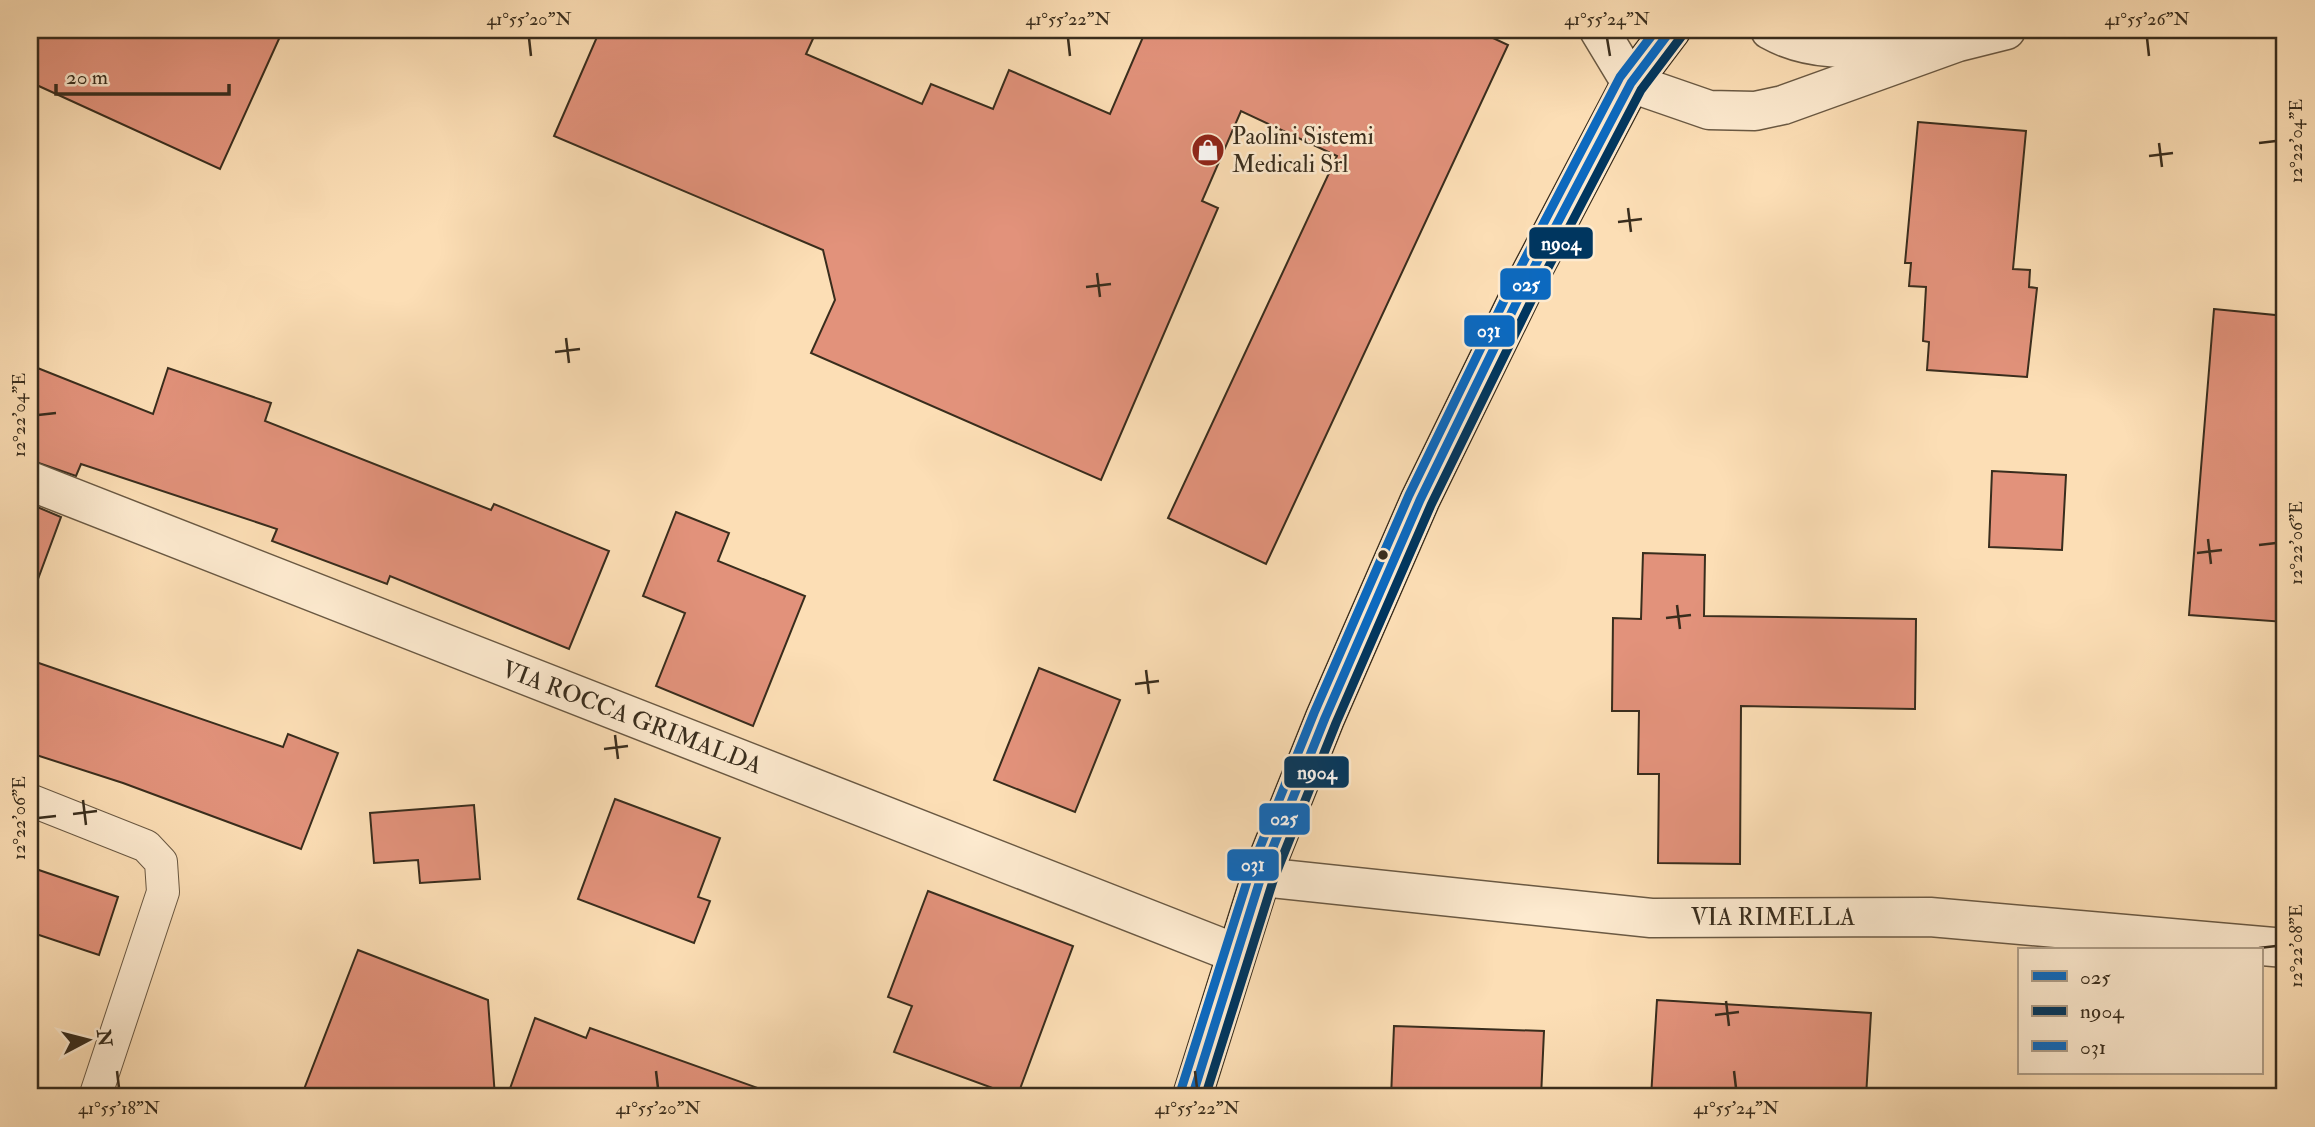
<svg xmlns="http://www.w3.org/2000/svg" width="2315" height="1127" viewBox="0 0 2315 1127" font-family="'IM FELL Double Pica',serif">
  <rect width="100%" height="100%" fill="#fcdeb5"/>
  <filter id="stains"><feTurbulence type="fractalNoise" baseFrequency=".00286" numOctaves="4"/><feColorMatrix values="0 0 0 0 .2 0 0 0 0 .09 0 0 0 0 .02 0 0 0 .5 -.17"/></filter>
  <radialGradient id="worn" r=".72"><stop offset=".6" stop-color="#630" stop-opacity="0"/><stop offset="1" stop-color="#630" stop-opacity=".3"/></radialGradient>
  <!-- building -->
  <g fill="#e2927b" stroke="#392d1d" stroke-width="2">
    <path d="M30 30H283L220 169 30 82Z"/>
    <path d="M600 30H817L806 54 922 104 931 84 993 109 1009 70 1110 114 1146 30H1476L1508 45 1266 564 1168 518 1337 156 1241 111 1202 201 1218 208 1101 480 811 353 835 300 823 250 554 136Z"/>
    <path d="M1918 122 2026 131 2013 269 2030 270 2029 287 2037 288 2027 377 1927 370 1929 342 1923 341 1926 287 1909 286 1911 263H1905Z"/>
    <path d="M2214 309 2285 316V622L2189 615Z"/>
    <path d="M30 365 153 414 168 368 271 403 265 421 491 510 494 504 609 551 569 649 390 576 387 584 272 541 277 529 81 464 76 476 30 460Z"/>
    <path d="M1992 471 2066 475 2062 550 1989 547Z"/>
    <path d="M30 504 61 517 35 587 30 586Z"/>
    <path d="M676 512 729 533 718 561 805 596 753 726 656 686 685 613 643 596Z"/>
    <path d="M1643 553 1705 555 1704 616 1916 619 1915 709 1741 706 1740 864 1658 863 1659 774H1638L1639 711H1612L1613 618 1641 619Z"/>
    <path d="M30 660 283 747 288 734 338 753 301 849 123 783 30 753Z"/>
    <path d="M1039 668 1120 700 1075 812 994 780Z"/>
    <path d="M615 799 720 838 698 897 710 901 694 943 578 899Z"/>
    <path d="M474 805 480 879 420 883 418 860 374 863 370 813Z"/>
    <path d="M30 867 118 897 99 955 30 932Z"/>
    <path d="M928 891 1073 946 1017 1097 894 1052 912 1006 888 997Z"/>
    <path d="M358 950 488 1000 495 1097H301Z"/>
    <path d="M1657 1000 1871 1013 1866 1097H1651Z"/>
    <path d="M535 1018 586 1038 590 1028 766 1091 765 1097H507Z"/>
    <path d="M1394 1026 1544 1031 1541 1097H1391Z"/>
  </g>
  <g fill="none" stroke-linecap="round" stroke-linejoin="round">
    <defs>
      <path id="lane" d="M30 800 146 846 161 862 163 892 95 1097"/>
      <g id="street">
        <path d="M1599 30 1631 83 1709 110 1755 111 1783 105 1958 42 2006 30"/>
        <path d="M1770 30C1816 56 1867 47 1917 44"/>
        <path d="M30 481 1235 953"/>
        <path d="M1261 877 1651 918 1930 917 2285 948"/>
      </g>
      <path id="secondary" d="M1192 1097 1261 877 1325 718 1420 500 1528 279 1631 83 1671 30"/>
    </defs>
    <!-- lane casing -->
    <use href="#lane" stroke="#6a5943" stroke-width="34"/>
    <!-- street casing -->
    <use href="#street" stroke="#6a5943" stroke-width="41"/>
    <!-- secondary casing -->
    <use href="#secondary" stroke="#392d1d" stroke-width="41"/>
    <!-- lane -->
    <use href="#lane" stroke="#fdeacf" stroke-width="32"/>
    <!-- street -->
    <use href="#street" stroke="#fdeacf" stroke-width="38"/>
    <!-- secondary -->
    <use href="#secondary" stroke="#fdeacf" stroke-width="38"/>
    <defs>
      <path id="bus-1" d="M1192 1097 1261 877 1325 718 1420 500 1528 279 1631 83 1671 30"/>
      <path id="bus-2" d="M1205 1097 1273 881 1336 723 1431 505 1539 285 1641 90 1681 37"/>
      <path id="bus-3" d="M1180 1093 1250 872 1314 713 1409 495 1517 274 1620 77 1656 30"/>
    </defs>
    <!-- bus-1 casing -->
    <use href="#bus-1" stroke="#fdeacf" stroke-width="14"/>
    <!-- bus-2 casing -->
    <use href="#bus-2" stroke="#fdeacf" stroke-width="14"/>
    <!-- bus-3 casing -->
    <use href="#bus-3" stroke="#fdeacf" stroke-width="14"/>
    <!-- bus-1 -->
    <use href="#bus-1" stroke="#0c69bf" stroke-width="9"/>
    <!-- bus-2 -->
    <use href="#bus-2" stroke="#00365f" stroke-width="9"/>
    <!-- bus-3 -->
    <use href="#bus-3" stroke="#0c69bf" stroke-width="9"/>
  </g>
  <!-- ticks -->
  <path fill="none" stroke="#392d1d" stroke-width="2.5" d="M529 38 531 56M1068 38 1070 56M1607 38 1610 56M2147 38 2149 56M2159 143 2162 167M2259 143 2276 141M2149 156 2173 153M1628 208 1631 232M1618 222 1642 219M1097 273 1100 297M1086 287 1111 284M566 338 569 363M555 352 580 349M38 415 56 413M2208 539 2211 564M2259 545 2276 543M2197 553 2222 550M1677 605 1680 629M1666 618 1691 615M1146 670 1149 694M1135 684 1159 681M615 735 618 759M604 749 628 746M83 800 86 825M73 814 97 811M38 818 56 816M2259 948 2276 946M1726 1001 1729 1026M1715 1015 1739 1012M117 1071 119 1088M656 1071 658 1088M1195 1071 1197 1088M1734 1071 1736 1088"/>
  <!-- icons -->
  <defs>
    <symbol id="shop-disc" viewBox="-11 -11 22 22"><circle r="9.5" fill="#8f2418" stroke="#fdeacf"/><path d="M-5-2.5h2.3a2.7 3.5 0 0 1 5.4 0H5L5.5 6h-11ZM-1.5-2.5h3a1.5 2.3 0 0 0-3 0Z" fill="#fff"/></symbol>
  </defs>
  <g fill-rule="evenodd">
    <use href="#shop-disc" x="1189" y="131" width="38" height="38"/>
  </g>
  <!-- markers -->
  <circle fill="#392d1d" stroke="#fdeacf" stroke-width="2.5" cx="1383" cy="555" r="6"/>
  <g text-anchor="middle" stroke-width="5" stroke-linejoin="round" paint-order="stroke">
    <!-- poi labels -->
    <g font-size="24" fill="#392d1d" stroke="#fdeacf" text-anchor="start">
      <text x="1232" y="144">Paolini Sistemi<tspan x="1232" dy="28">Medicali Srl</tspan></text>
    </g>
    <!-- street labels -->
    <g font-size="24" fill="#392d1d" stroke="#fdeacf">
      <text transform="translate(632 717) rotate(21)" y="8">VIA ROCCA GRIMALDA</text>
      <text x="1773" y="925">VIA RIMELLA</text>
    </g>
  </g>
  <g stroke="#fdeacf" stroke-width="2.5">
    <rect x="1528" y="226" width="66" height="34" rx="7" fill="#00365f"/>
    <rect x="1499" y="267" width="53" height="34" rx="7" fill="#0c69bf"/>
    <rect x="1463" y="314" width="53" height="34" rx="7" fill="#0c69bf"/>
    <rect x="1283" y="755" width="67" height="34" rx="7" fill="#00365f"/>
    <rect x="1258" y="802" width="53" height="34" rx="7" fill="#0c69bf"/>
    <rect x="1226" y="848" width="54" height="34" rx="7" fill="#0c69bf"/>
  </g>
  <g font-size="19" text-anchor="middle" font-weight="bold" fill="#fff">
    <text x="1561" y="250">n904</text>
    <text x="1526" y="291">025</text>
    <text x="1489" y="337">031</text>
    <text x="1317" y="779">n904</text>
    <text x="1284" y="825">025</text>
    <text x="1253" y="871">031</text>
  </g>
  <!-- margin -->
  <rect width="2315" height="1127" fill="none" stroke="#fcdeb5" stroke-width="77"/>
  <!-- legend -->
  <rect x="2018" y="948" width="245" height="126" fill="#fdeacf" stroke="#af9e88" stroke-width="2"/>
  <rect x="2032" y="971" width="35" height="10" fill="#0c69bf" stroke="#af9e88" stroke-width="2"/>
  <text x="2080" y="984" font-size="21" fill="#392d1d">025</text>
  <rect x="2032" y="1006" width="35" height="10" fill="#00365f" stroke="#af9e88" stroke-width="2"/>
  <text x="2080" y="1018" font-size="21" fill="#392d1d">n904</text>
  <rect x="2032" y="1041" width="35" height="10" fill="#0c69bf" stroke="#af9e88" stroke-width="2"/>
  <text x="2080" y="1054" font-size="21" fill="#392d1d">031</text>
  <!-- north arrow -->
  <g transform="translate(88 1040) rotate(83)" stroke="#fdeacf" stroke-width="5" paint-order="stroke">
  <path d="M0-5L12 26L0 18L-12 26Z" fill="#392d1d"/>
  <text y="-10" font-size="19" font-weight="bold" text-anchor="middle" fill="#392d1d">N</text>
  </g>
  <!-- scale -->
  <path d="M56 84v10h173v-10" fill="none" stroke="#392d1d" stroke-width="3.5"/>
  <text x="66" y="84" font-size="21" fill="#392d1d" stroke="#fdeacf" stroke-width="5" paint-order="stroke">20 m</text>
  <rect x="38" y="38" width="2238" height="1050" fill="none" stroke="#392d1d" stroke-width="2.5"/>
  <g font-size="18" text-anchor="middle" fill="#392d1d">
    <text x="529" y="25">41°55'20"N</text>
    <text x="1068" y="25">41°55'22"N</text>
    <text x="1607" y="25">41°55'24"N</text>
    <text x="2147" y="25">41°55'26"N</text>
    <text transform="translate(2296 141) rotate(-90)" y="6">12°22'04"E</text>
    <text transform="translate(19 415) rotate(-90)" y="6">12°22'04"E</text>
    <text transform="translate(2296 543) rotate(-90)" y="6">12°22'06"E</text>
    <text transform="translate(19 818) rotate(-90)" y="6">12°22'06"E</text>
    <text transform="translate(2296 946) rotate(-90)" y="6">12°22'08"E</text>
    <text x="119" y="1114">41°55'18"N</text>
    <text x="658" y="1114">41°55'20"N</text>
    <text x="1197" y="1114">41°55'22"N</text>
    <text x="1736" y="1114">41°55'24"N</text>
  </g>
  <rect width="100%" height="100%" filter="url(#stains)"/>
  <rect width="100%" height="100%" fill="url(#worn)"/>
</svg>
